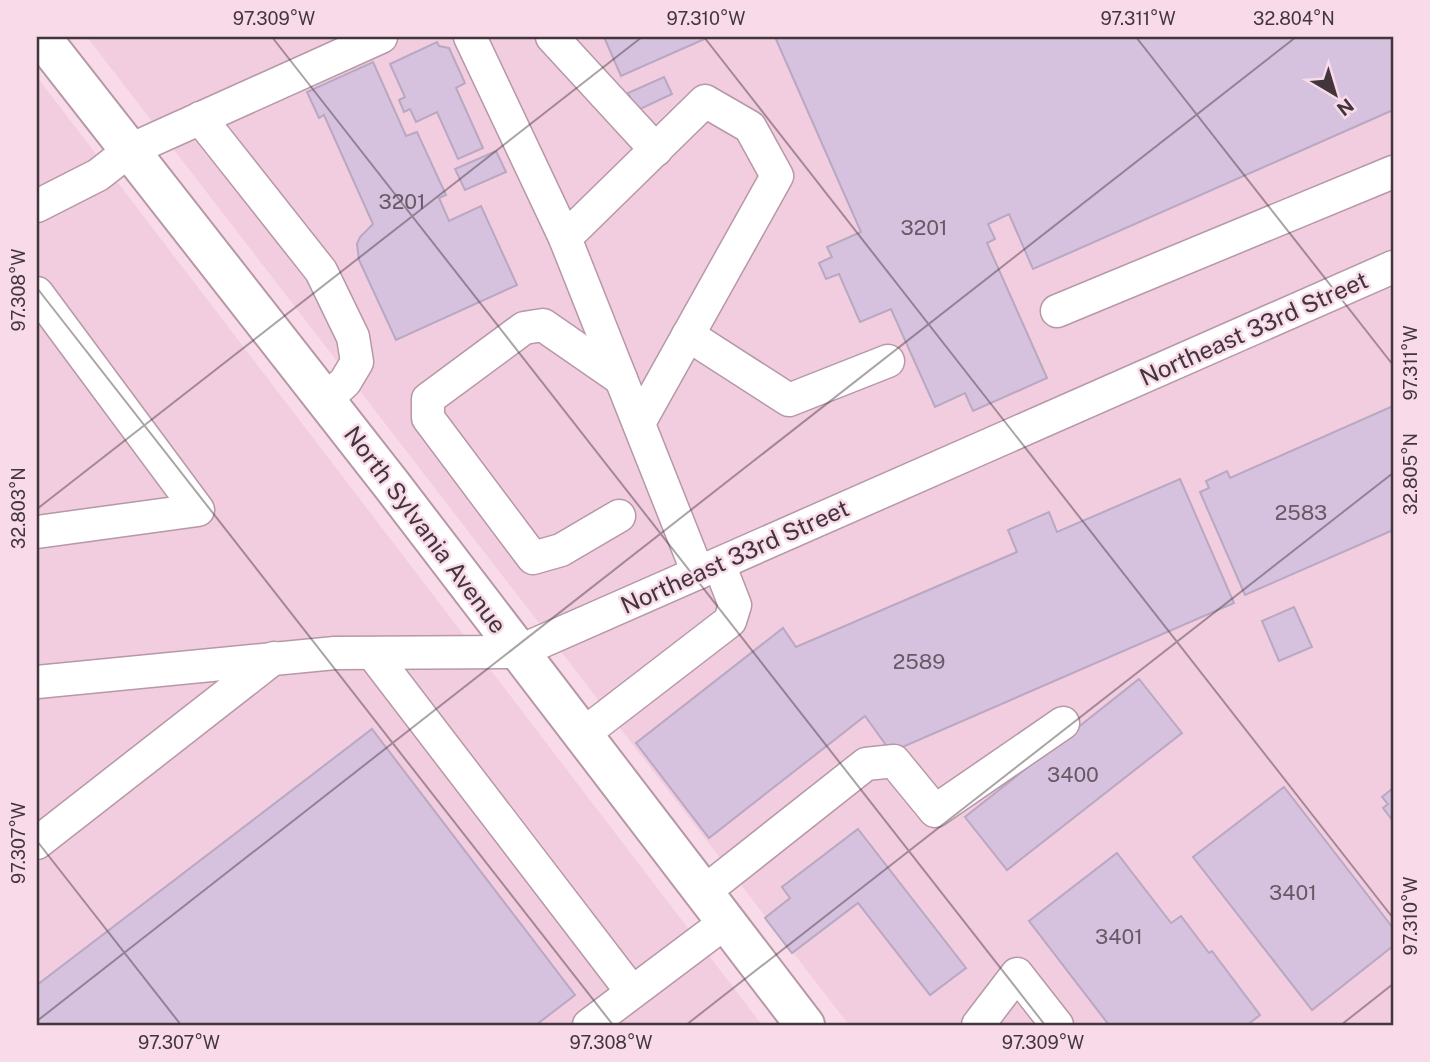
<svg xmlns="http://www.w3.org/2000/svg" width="1430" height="1062" viewBox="0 0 1430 1062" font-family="'Public Sans',sans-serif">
  <rect width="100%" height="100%" fill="#f9dae9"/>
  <!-- built -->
  <g fill="#f2ccdf">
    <path d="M87 37H1393V1025H849Z"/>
    <path d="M37 77 762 1025H37Z"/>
  </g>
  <!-- building -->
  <g fill="#d6c2df" stroke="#b9a8c1" stroke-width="2">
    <path d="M604 37H709L621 76Z"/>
    <path d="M775 37H1393V110L1033 269 1009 214 988 224 995 239 987 243 1047 378 973 411 965 393 935 407 891 309 860 322 839 274 826 279 819 263 832 257 827 247 861 232Z"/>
    <path d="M437 42 439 46 449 48 465 83 456 88 483 148 458 159 437 112 416 122 410 109 404 112 399 100 405 97 390 64Z"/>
    <path d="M373 62 406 136 417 132 446 195 439 198 449 221 481 206 517 285 396 340 359 260 357 244 360 237 373 224 324 115 319 118 307 92Z"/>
    <path d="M664 77 672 94 636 111 628 93Z"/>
    <path d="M496 151 506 172 465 190 455 169Z"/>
    <path d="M1393 406V530L1245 595 1200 492 1209 488 1206 481 1227 471 1230 478Z"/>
    <path d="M1180 479 1234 603 891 752 865 716 709 838 636 743 783 628 796 647 1017 552 1008 530 1049 512 1057 532Z"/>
    <path d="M1294 607 1312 647 1279 661 1262 621Z"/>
    <path d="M1139 679 1182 733 1007 870 965 817Z"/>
    <path d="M372 729 575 995 536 1025H37V985Z"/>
    <path d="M1284 787 1393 928V946L1312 1010 1193 857Z"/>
    <path d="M1393 788V821L1383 808 1388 804 1382 797Z"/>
    <path d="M858 829 966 968 930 995 858 903 792 953 765 918 790 898 782 887Z"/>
    <path d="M1117 853 1171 923 1181 916 1209 953 1212 951 1260 1015 1247 1025H1109L1029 921Z"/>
  </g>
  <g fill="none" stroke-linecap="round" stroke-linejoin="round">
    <defs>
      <g id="minor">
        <path d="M470 37 565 238 698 573"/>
        <path d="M552 37 656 150"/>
        <path d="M200 118 321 271 353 337 357 362 345 382 325 400"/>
        <path d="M37 206 98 175 130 150 381 37"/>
        <path d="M565 238 705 101 750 127 777 176 639 423"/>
        <path d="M37 293 198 510 37 532"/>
        <path d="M1057 311 1393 172"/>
        <path d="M688 335 789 400 888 361"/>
        <path d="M619 516 561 550 533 558 428 418V399L524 328 543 325 621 379"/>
        <path d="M373 654 632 992"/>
        <path d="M37 682 335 653 518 652 1393 267"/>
        <path d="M582 735 730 621 735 605 719 564"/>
        <path d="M37 843 274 658"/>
        <path d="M704 892 866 764 894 761 935 811 1063 723"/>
        <path d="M589 1025 726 922"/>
        <path d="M978 1025 1017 974 1057 1025"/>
      </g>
      <path id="major" d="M41 37 391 484 805 1025"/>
    </defs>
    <!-- minor casing -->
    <use href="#minor" stroke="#b698a7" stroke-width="35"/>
    <!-- major casing -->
    <use href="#major" stroke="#b698a7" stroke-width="42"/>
    <!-- minor -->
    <use href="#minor" stroke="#fff" stroke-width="32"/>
    <!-- major -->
    <use href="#major" stroke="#fff" stroke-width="38"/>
  </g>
  <!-- ticks -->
  <path fill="none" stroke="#42363c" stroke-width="2" stroke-opacity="0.45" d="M272 37 1045 1025M704 37 1393 918M1136 37 1393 365M37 288 613 1025M37 509 642 37M37 841 181 1025M37 1021 1296 37M686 1025 1393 473M1341 1025 1393 984"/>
  <g text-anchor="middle" stroke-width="5" stroke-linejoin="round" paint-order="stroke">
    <!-- number labels -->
    <g font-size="21" fill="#675965">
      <text x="402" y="209">3201</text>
      <text x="924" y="235">3201</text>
      <text x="1301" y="520">2583</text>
      <text x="919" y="669">2589</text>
      <text x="1073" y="782">3400</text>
      <text x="1293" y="900">3401</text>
      <text x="1119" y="944">3401</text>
    </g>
    <!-- street labels -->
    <g font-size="24" fill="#42363c" stroke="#f9dae9">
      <text transform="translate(1254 329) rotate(-24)" y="8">Northeast 33rd Street</text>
      <text transform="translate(425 530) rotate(53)" y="8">North Sylvania Avenue</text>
      <text transform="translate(735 557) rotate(-24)" y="8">Northeast 33rd Street</text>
    </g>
  </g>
  <!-- border -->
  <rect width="1430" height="1062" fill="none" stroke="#f9dae9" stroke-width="77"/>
  <!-- north arrow -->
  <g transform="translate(1335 94) rotate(142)" stroke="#f9dae9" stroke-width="5" paint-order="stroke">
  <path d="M0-5L12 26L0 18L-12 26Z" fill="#42363c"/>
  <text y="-10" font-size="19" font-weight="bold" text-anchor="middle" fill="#42363c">N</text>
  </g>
  <rect x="38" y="38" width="1354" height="986" fill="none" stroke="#42363c" stroke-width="2.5"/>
  <g font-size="18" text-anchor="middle" fill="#42363c">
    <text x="274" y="25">97.309°W</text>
    <text x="706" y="25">97.310°W</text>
    <text x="1138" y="25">97.311°W</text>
    <text x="1294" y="25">32.804°N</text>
    <text transform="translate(19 290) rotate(-90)" y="6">97.308°W</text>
    <text transform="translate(1411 363) rotate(-90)" y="6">97.311°W</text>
    <text transform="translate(1411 474) rotate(-90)" y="6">32.805°N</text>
    <text transform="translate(19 508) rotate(-90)" y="6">32.803°N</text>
    <text transform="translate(19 843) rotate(-90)" y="6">97.307°W</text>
    <text transform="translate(1411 916) rotate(-90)" y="6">97.310°W</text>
    <text x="179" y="1049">97.307°W</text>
    <text x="611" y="1049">97.308°W</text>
    <text x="1043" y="1049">97.309°W</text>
  </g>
</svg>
